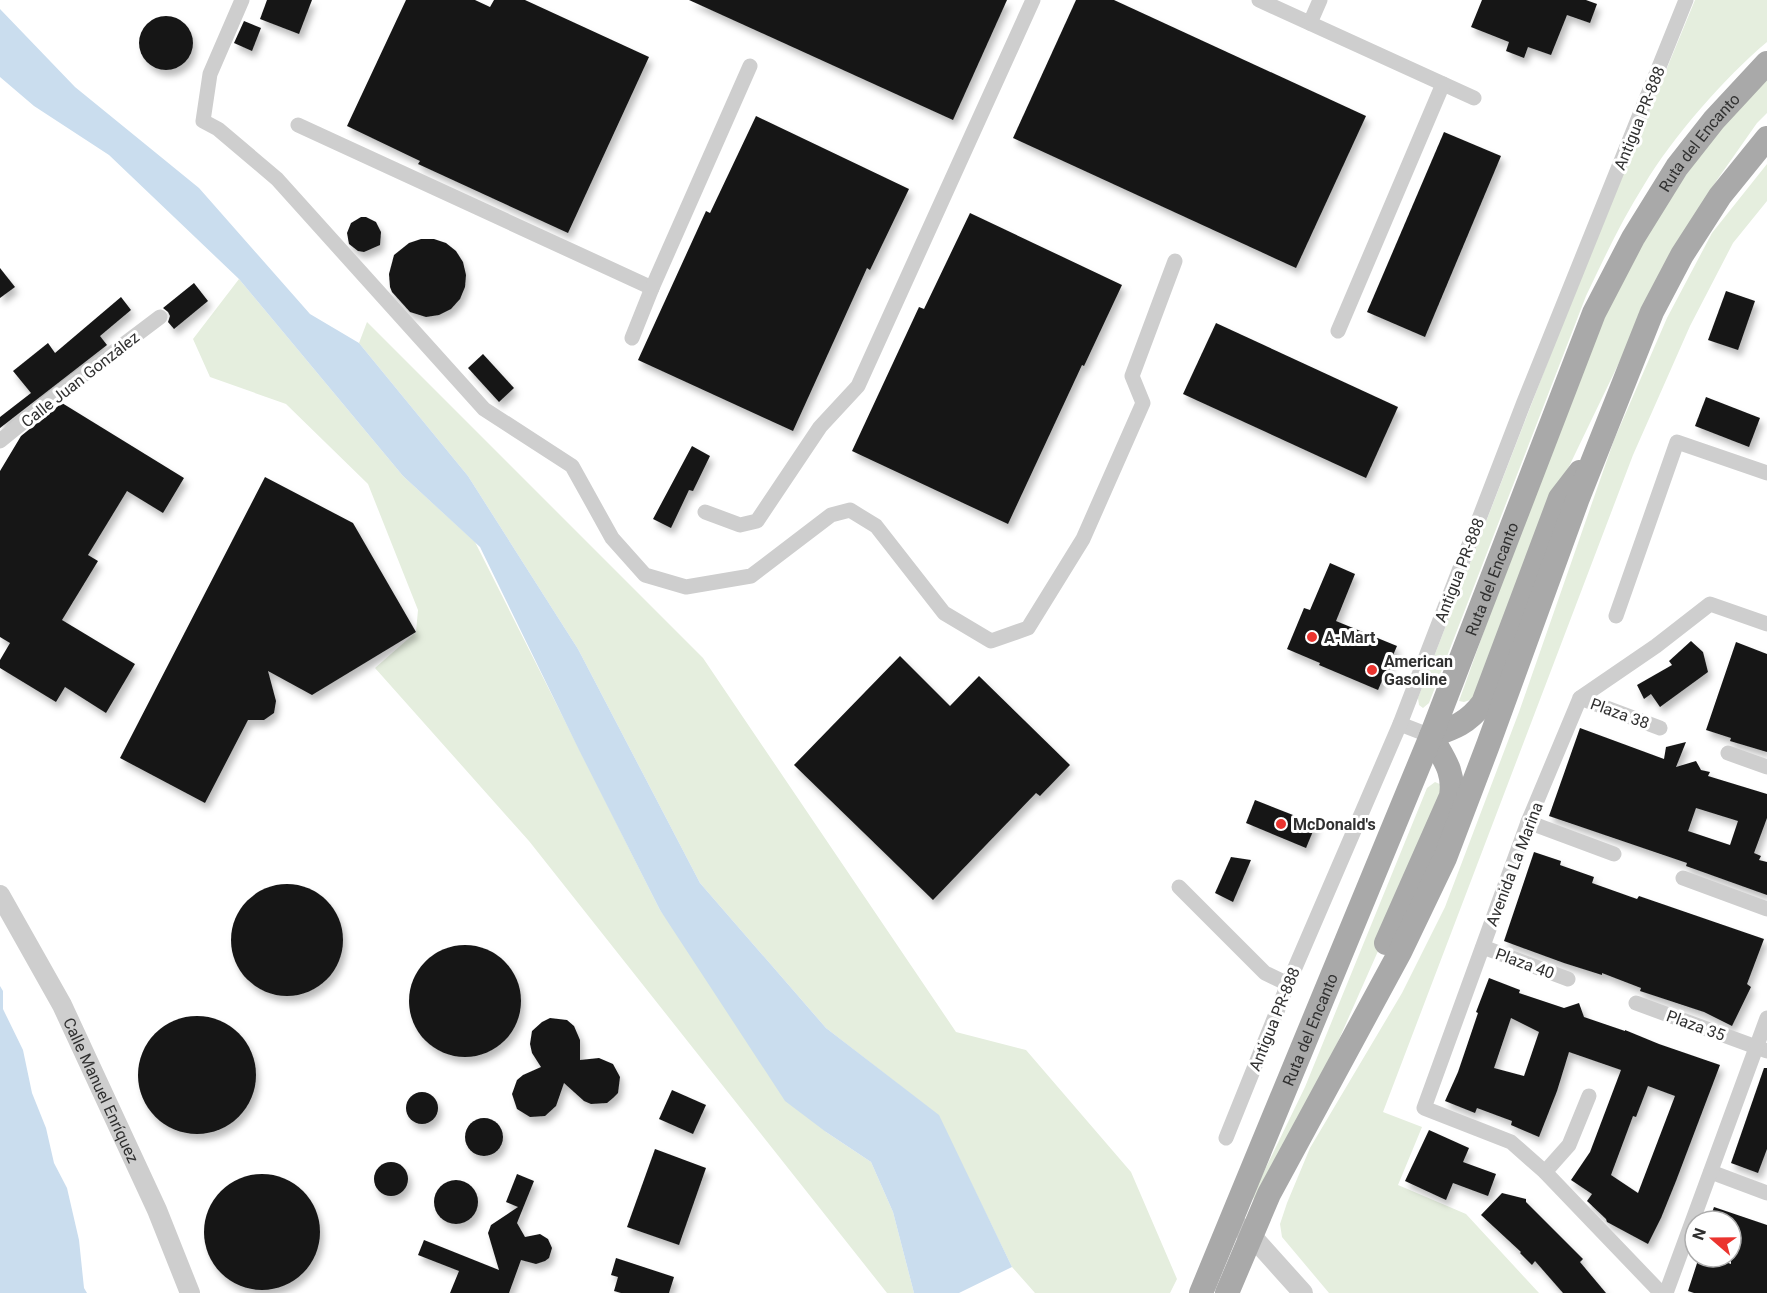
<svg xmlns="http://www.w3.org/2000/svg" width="1767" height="1293" viewBox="0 0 1767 1293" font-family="Roboto,sans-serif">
  <defs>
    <filter id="shadow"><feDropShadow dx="3.5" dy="6" stdDeviation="3" flood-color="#0004"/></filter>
  </defs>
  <rect width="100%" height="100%" fill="#fff"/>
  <!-- green -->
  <g fill="#e5eede">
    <path d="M1695 0H1767V42C1725 77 1672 138 1644 185 1622 220 1604 258 1586 296L1429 703 1423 708 1419 705 1418 698 1574 294Z"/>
    <path d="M1767 77V113L1757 123 1717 180 1685 231 1629 342 1549 508 1473 699 1464 702 1459 701 1567 399 1596 329 1655 219 1719 128Z"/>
    <path d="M1767 164V201L1733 243 1690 326 1633 455 1383 1112 1422 1127 1398 1185 1466 1214 1539 1293H1329L1282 1237 1280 1224 1287 1203 1310 1148 1402 993 1445 907 1519 712 1614 440 1667 318 1712 233Z"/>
    <path d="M239 279 403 476 475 542 660 910 826 1132 871 1162 893 1212 914 1293H887L529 841 375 668 416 632 418 610 368 484 286 404 210 377 193 339Z"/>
    <path d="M367 322 703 658 956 1032 1026 1050 1131 1172 1177 1279 1170 1293H1035L1012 1267 938 1115 826 1028 700 883 578 649 468 476 359 343Z"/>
    <path d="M1435 782 1442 785 1425 845 1313 1098 1254 1202 1253 1196 1256 1188 1305 1087 1427 788Z"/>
  </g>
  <!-- water -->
  <g fill="#caddee">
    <path d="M0 9 75 87 199 188 310 314 359 343 468 476 578 649 700 883 826 1028 939 1115 1012 1267 959 1293H914L893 1212 871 1162 826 1132 785 1101 660 910 579 750 480 547 403 476 239 279 109 155 34 106 0 77Z"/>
    <path d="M0 986 3 991V1009L23 1050 32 1093 46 1128 54 1163 67 1188 79 1240 84 1288 87 1293H0Z"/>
  </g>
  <!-- building -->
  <g fill="#181818" fill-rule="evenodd" filter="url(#shadow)">
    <path d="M267 0H312L299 34 260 19Z"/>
    <path d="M406 0H475L490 7 494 0H525L649 57 568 233 418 164 420 161 347 126Z"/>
    <path d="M689 0H1007L953 120Z"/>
    <path d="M1076 0H1114L1366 116 1296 268 1013 138Z"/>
    <path d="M1482 0H1586L1597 4 1590 23 1567 15 1551 55 1528 47 1524 58 1506 51 1509 42 1471 27Z"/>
    <circle cx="166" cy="43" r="27"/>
    <path d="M244 21 261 28 252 51 234 43Z"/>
    <path d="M756 116 909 189 870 270 867 268 793 431 638 360 706 211 710 213Z"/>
    <path d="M1444 132 1501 156 1425 337 1367 312Z"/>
    <path d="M970 213 1122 285 1084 366 1082 365 1008 524 852 451 919 307 924 309Z"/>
    <path d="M361 217H366L376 222 381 232 380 245 364 252 358 251 349 244 347 233 351 223Z"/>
    <path d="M421 239H434L446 243 456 251 463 262 466 275 465 287 460 299 451 309 439 315 426 317 410 312 392 292 390 287 389 274 394 255 409 243Z"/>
    <path d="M0 268 15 287 0 298Z"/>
    <path d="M194 283 208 301 174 329 168 322 170 316 168 312 163 308Z"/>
    <path d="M1726 291 1755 301 1738 350 1708 340Z"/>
    <path d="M121 297 131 310 100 336 107 345 0 428V417L31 393 13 371 48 343 55 353Z"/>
    <path d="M1216 323 1398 407 1366 478 1183 394Z"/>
    <path d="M483 354 514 388 499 402 468 368Z"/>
    <path d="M1706 397 1760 418 1749 447 1695 426Z"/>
    <path d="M62 403 184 478 163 513 127 491 88 555 98 561 62 620 135 664 106 713 65 687 56 702 0 668V660L10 643 0 637V471L21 436Z"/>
    <path d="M692 446 710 456 693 491 689 490 671 528 653 519Z"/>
    <path d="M265 477 353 523 416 632 312 695 268 671 276 701 274 713 264 720H248L205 803 120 758Z"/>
    <path d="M1330 563 1355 574 1336 621 1397 646 1378 690 1319 665 1320 663 1287 649 1304 608 1310 610Z"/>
    <path d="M1691 641 1703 652 1708 672 1660 707 1651 694 1644 699 1637 685 1672 665 1669 661Z"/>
    <path d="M1736 642 1767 654V752L1730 741 1731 738 1706 730Z"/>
    <path d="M900 656 950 706 979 676 1070 765 1040 796 1036 793 933 900 794 765Z"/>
    <path d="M1580 728 1664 759 1666 747 1686 742 1676 767 1696 761 1701 770 1710 772 1708 776 1767 794V818L1754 853 1761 856 1759 860 1767 862V895L1686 866 1687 863 1549 816ZM1696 808 1738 821 1730 845 1688 831Z"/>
    <path d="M1255 800 1316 824 1306 848 1246 823Z"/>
    <path d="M1534 852 1561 861 1560 865 1594 877 1592 883 1637 899 1639 896 1764 939 1747 984 1751 987 1732 1026 1704 1012 1640 991 1641 988 1602 973V975L1564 963 1504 941Z"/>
    <path d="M1231 857 1251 860 1233 902 1215 893Z"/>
    <circle cx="287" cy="940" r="56"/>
    <circle cx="465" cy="1001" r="56"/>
    <path d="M1489 978 1520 990 1519 993 1564 1008 1579 1003 1584 1017 1625 1031V1030L1659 1044 1720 1065 1676 1181 1661 1218 1648 1244 1607 1222 1606 1219 1587 1201 1592 1194 1571 1180 1590 1152 1621 1070 1569 1052 1557 1091 1539 1137 1511 1125 1512 1121 1477 1108 1475 1113 1445 1101 1458 1072 1478 1013 1476 1012ZM1511 1018 1539 1032 1524 1076 1494 1068ZM1648 1086 1675 1096 1638 1193 1611 1175 1633 1116 1636 1117Z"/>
    <circle cx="197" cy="1075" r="59"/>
    <path d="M550 1018 567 1020 574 1026 580 1040V1060L599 1058 613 1064 620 1077 618 1093 613 1098 607 1103 591 1104 584 1101 564 1083 556 1106 545 1116 530 1117 517 1109 512 1094 517 1080 523 1075 541 1067 532 1053 530 1044 532 1031 542 1022Z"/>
    <path d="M1764 1068H1767V1149L1758 1173 1731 1163Z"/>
    <path d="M672 1090 706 1105 693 1134 659 1119Z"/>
    <circle cx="422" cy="1108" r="16"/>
    <circle cx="484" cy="1137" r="19"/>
    <path d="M1429 1130 1469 1148 1463 1162 1496 1174 1488 1196 1453 1183 1446 1200 1405 1181Z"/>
    <path d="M655 1149 706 1168 679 1245 627 1227Z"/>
    <circle cx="391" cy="1179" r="17"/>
    <path d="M517 1174 534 1181 517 1223 525 1237 540 1234 548 1239 552 1248 549 1258 545 1261 536 1264 521 1260 509 1293H450L459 1271 418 1255 424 1240 499 1270 488 1233 491 1225 518 1207 506 1202Z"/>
    <circle cx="262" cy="1232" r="58"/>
    <circle cx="456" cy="1202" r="22"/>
    <path d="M1502 1193 1526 1199V1202L1583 1259 1580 1262 1606 1293H1563L1535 1261 1532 1265 1520 1253 1521 1252 1481 1215Z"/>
    <path d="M1714 1207 1767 1225V1293H1694L1688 1291 1699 1257H1711L1731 1264V1221H1709Z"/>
    <path d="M616 1258 674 1277 669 1293H621L614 1291 618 1277 611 1275Z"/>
  </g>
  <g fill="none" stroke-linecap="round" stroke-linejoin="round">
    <!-- minor -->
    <g stroke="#cecece" stroke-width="15">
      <path d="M242 0 210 74 203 121 218 129 277 179 484 409 572 466 612 538 645 575 686 587 751 576 831 515 850 510 876 526 944 613 991 641 1028 628 1083 539 1143 403 1132 376 1175 261"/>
      <path d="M1259 0 1474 98"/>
      <path d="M1310 23 1320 0"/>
      <path d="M298 125 652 288"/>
      <path d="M1338 331 1443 84"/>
      <path d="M632 338 652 288 750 66"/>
      <path d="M0 441 58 394 160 317"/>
      <path d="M705 512 740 525 757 521 820 427 858 386 1033 0"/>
      <path d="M1616 616 1677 442 1767 473"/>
      <path d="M1580 698 1660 728"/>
      <path d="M1400 724 1431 736"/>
      <path d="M1728 753 1767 767"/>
      <path d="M1528 822 1614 854"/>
      <path d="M1683 878 1767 909"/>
      <path d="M1179 887 1265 973 1288 984"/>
      <path d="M1483 947 1568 979"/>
      <path d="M1636 1003 1767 1051"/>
      <path d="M1226 1138 1288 984 1400 724 1524 402 1686 0"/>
      <path d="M1545 1172 1569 1145 1589 1096"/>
      <path d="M1711 1172 1767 1193"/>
      <path d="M1661 1293 1545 1172 1511 1142 1424 1108 1528 822 1580 698 1656 646 1710 604 1767 624"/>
      <path d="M1666 1293 1767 1018"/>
    </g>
    <!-- tertiary -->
    <g stroke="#cecece" stroke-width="20">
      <path id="s1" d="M0 895 62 1005 157 1210 190 1293"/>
      <path d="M1231 1221 1251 1235 1303 1293"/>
    </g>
    <!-- primary -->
    <g stroke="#a9a9a9" stroke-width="24">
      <path d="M1386 943 1451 796C1455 771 1443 758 1431 736 1454 728 1468 723 1483 703L1560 498 1580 472"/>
      <path id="s2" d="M1201 1293 1431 736 1594 313 1633 238 1677 167 1714 120 1767 63"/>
      <path d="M1227 1293 1269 1194 1400 952 1445 858 1488 745 1578 498 1652 312 1682 255 1720 196 1767 138"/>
    </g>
  </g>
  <!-- markers -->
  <g fill="#eb342f" stroke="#fff" stroke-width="2">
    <circle cx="1312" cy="637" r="6"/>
    <circle cx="1372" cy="670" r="6"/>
    <circle cx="1281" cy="824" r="6"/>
  </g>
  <g text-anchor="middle" stroke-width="6" stroke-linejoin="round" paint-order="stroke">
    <!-- street labels -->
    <g font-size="16" fill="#313131" stroke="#fff">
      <text transform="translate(1639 118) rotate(-68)" y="6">Antigua PR-888</text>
      <text dy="6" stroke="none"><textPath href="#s2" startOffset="1257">Ruta del Encanto</textPath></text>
      <text transform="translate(80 379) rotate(-38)" y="6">Calle Juan González</text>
      <text transform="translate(1459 570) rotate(-69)" y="6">Antigua PR-888</text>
      <text dy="6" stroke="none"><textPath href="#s2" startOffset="771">Ruta del Encanto</textPath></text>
      <text transform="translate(1620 713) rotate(20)" y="6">Plaza 38</text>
      <text transform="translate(1514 864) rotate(-69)" y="6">Avenida La Marina</text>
      <text transform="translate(1525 963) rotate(20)" y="6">Plaza 40</text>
      <text transform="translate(1274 1019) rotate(-68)" y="6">Antigua PR-888</text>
      <text transform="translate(1696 1025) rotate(20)" y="6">Plaza 35</text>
      <text dy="6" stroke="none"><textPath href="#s2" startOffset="285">Ruta del Encanto</textPath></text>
      <text dy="6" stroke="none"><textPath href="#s1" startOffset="220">Calle Manuel Enríquez</textPath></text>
    </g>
    <!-- poi labels -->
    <g font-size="16" font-weight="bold" fill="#313131" stroke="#fff" text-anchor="start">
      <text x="1324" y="643">A-Mart</text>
      <text x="1384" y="667">American<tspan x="1384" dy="18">Gasoline</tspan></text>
      <text x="1293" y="830">McDonald's</text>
    </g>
  </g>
  <!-- north arrow -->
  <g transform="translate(1713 1239) rotate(290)"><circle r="28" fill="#ffffff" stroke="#adadad" stroke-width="1.5"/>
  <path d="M0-4.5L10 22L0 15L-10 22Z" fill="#eb342f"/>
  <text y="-9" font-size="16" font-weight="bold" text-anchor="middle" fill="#313131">N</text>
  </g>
</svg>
